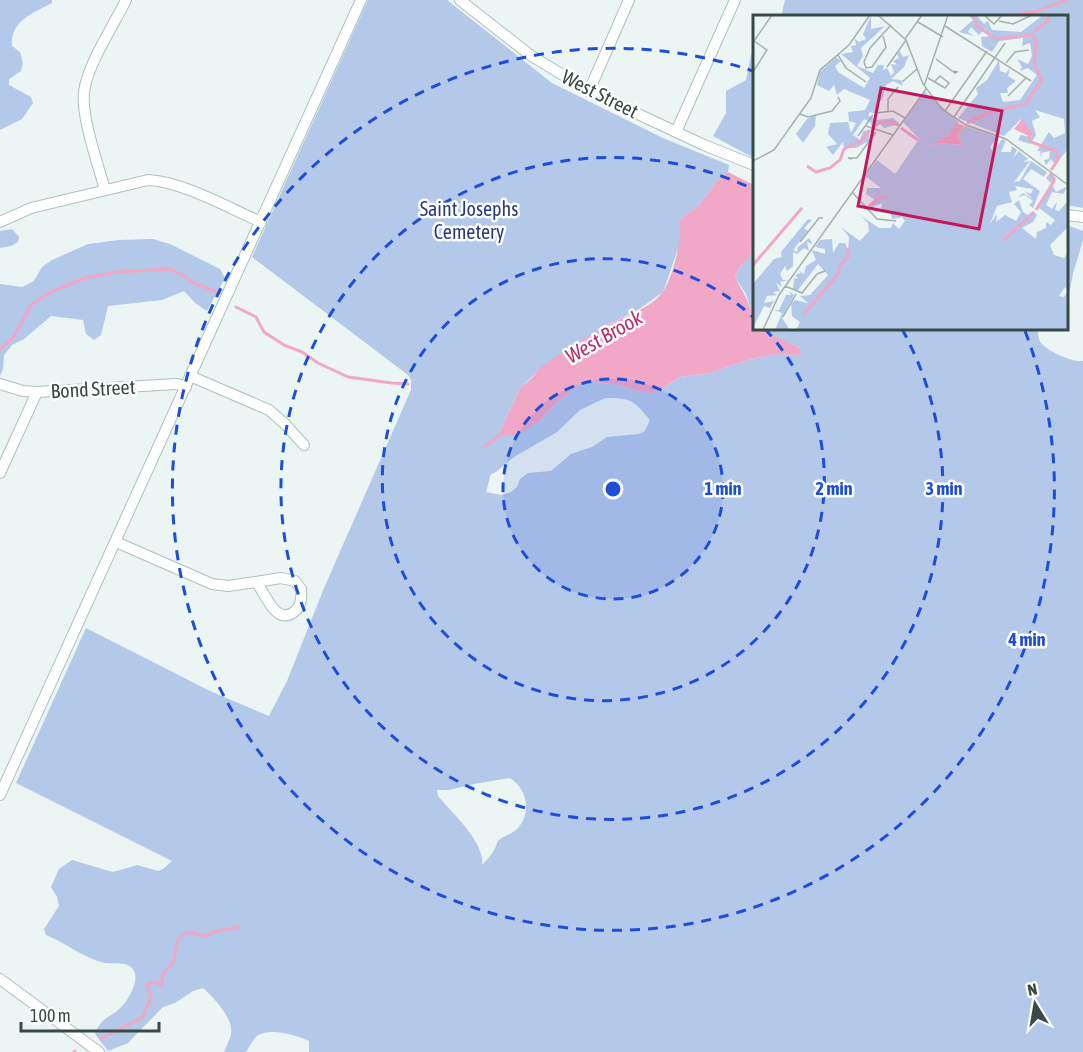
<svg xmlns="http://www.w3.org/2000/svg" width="1083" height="1052" viewBox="0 0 1083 1052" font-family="'Asap Condensed',sans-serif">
  <rect width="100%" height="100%" fill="#ebf5f4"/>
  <!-- green -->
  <g fill="#b4c8e9" fill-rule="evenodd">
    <path d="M0 0H52V3C33 13 10 21 12 46L20 52 23 63 21 71 9 79V85L31 97 33 103 22 119 0 130Z"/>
    <path d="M368 0H447L552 83 663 138 729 165 728 172 718 180 699 205 680 220 682 228 680 243 663 292 638 310 611 323 546 364 520 388 500 432 541 421 548 411 577 386 588 381 613 384 649 394 662 389 680 377 710 373 751 359 778 354 797 355 800 348 771 335 765 329H1038C1038 334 1038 339 1041 343 1049 352 1071 362 1083 361V1052H309V1041C297 1035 268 1027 257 1036 253 1040 249 1047 246 1052H224C226 1047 228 1043 230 1038 237 1021 214 998 203 988L193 991 175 1003 163 1007 128 1043 108 1051 95 1034C101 1016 112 1018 123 1005 130 997 141 977 132 968 125 961 113 964 105 963 83 958 66 943 46 935L44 929 59 906 57 897 51 887 59 869 72 860 113 872 137 865 158 871 163 869 172 861 16 783 86 628 210 691 269 716 287 681 324 588 411 390V380L408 375 252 257ZM605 398C632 398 633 400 650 420L645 431 639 434 607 437 592 447 571 454 551 471 528 473 520 479 517 487 511 492 501 495 486 492 491 474 496 472 514 457 557 432 580 410ZM510 778C527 789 532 812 518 828 513 834 503 836 498 841 496 844 496 848 494 850 491 856 486 861 482 865 485 842 453 814 438 796L437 790H449L474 784Z"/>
    <path d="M785 0H1083V208L1067 205 1066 16H781Z"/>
    <path d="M754 50V158L713 136 726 113V91L746 80 751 55Z"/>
    <path d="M1067 225 1083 231V240L1073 274 1067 304Z"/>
    <path d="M12 229 19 237 18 242 11 246 0 248V231Z"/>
    <path d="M153 239 170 244 220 269 225 278 207 311 195 303 184 291 162 300 108 306 101 335 94 340 86 334 83 320 51 316 24 339 12 345 4 355 3 369 0 376V284L22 287 34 281 42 267 52 260 88 244 119 240Z"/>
    <path d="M754 252V318L746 294 735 277 739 268Z"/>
  </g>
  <!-- water -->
  <path fill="#f1a8c7" d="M728 172 754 185V252L739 268 735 277C744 294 754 309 754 328L765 329C773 337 789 342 800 348L801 353 798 355 778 354 751 359 710 373 680 377 662 389 649 394 613 384 588 381 577 386 548 411 541 421 514 436 501 435 500 432 520 388 533 377 540 368C561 353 587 336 610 324 626 315 649 309 661 294 672 281 684 236 679 220L699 205 718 180Z"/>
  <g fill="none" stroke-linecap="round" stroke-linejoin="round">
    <!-- stream -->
    <g stroke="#f1a8c7" stroke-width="3">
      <path d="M1007 16 1037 11 1066 0"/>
      <path d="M236 307 256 317 264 332 284 345 302 352 318 363 348 377 392 383 408 384"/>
      <path d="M0 349 13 338 32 304 51 292 85 278 117 272 168 269 181 274 192 282 219 293"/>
      <path d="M485 446 503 433"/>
      <path d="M101 1039 143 1017 151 998 147 984 154 982 162 985V976C164 971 169 968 172 964 179 951 171 940 187 932L206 936 213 932 239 927"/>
      <path d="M74 1052 75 1051"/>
    </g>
    <defs>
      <g id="minor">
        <path d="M460 0 530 55 589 91 704 145 754 165"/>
        <path d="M589 91 629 0"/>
        <path d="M676 132 735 0"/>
        <path d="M105 190C98 164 81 117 84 92 87 65 114 25 126 0"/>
        <path d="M1066 215 1083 217"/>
        <path d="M0 222 31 208 148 180C181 181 229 208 261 222"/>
        <path d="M190 376 269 410 285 424 304 445"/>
        <path d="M0 384 23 391 37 392 177 384 186 387"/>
        <path d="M0 473 37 392"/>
        <path d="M116 542 212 584 228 586 256 582"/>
        <path d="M281 578 295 581 301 589C302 597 301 607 294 612 275 626 265 592 256 582Z"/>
        <path d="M0 795 361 0"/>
        <path d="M0 979 99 1052"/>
      </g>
    </defs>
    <!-- minor casing -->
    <use href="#minor" stroke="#adc1be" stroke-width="12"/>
    <!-- minor -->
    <use href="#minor" stroke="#fff" stroke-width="10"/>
  </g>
  <!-- distance rings -->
  <circle cx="613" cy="489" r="110" fill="#1d4ed8" fill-opacity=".12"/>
  <g fill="none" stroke="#1d4ed8" stroke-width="3" stroke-dasharray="10 8">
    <circle cx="613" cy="489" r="110"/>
    <path d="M765 329A221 221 0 1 1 754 318"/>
    <path d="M902 329A331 331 0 1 1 753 189"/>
    <path d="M1025 331A441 441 0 1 1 753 71"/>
  </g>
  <g text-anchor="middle" stroke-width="5" stroke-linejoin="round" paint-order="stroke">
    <!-- street labels -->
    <g font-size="20" fill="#384a46" stroke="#fff">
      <text transform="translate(600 94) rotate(27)" y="7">West Street</text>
      <text transform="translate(93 389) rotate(-3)" y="7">Bond Street</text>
    </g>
    <!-- park labels -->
    <g font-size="20" fill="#2a3b7d" stroke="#fff">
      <text x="469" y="216">Saint Josephs<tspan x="469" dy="23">Cemetery</tspan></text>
    </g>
    <!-- water labels -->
    <g font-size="21" font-style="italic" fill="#b82f66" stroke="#fff">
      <text transform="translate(604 337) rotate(-30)" y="7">West Brook</text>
    </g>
  </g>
  <!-- overview -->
  <g transform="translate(753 15)">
    <rect width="315" height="315" fill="#ebf5f4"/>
    <path d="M215 0H223L231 9 235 6 239 15 268 17 290 0H315V134L302 150 298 144 293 150 291 145 296 144 297 136 288 138 289 143 287 139 288 136H284L296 117 301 123 312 118 311 104 282 95 287 102 279 106 283 120 277 129 265 125 268 120 279 122 268 104 251 121 205 103 225 79 223 73 234 65 246 45 247 56 253 58 257 53 255 61 263 66 254 73 255 78H247L250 87 267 85 284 60 275 53 267 56 269 52 264 44 275 49 279 41 277 28 269 31 270 23 246 26 239 37 229 31 228 22 237 21 232 14 226 20 218 12 215 17 221 21 206 17 220 5ZM118 1V14L132 11 108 33 110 41 104 51 120 58 125 50H131L130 55 134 53 138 61 141 57 138 49 144 50 140 46 146 43 144 39 147 36 150 42 156 40 151 52 138 64 148 65 150 71 140 66 133 70 129 85 123 89 124 100 117 97 115 100 124 105 140 103 147 109 131 113 127 109 119 115 118 108 111 104 100 120 107 125 110 116 116 115V126L103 133H91L90 127 80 140 73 132 84 129 75 119 77 108 95 107 98 118 103 108 96 106 95 97 112 95 117 85 91 74 84 80 81 70 76 76 64 70 67 57 83 42 88 46 82 51 85 57 111 73 117 63 88 39 100 37 98 31 103 30 102 24 106 27 113 24 110 19ZM172 77 206 107 196 120 175 132 185 128 210 130 204 120 212 111 244 122 237 132 240 137 249 124 253 125 248 137H258L259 131 264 135 260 143 266 136 275 144 270 147 277 146 261 167 267 166 278 146 294 157 291 162 278 154 270 164 287 176 280 193 276 190 280 186 272 180 265 182 270 178 280 184 271 176 278 179 280 174 262 171 264 175 256 177 259 187 244 191 237 209 244 199 243 207 252 200 263 206 268 197 261 189 266 185 270 197 275 200 280 196 284 200 280 207 269 213 283 224 284 217 293 213V207L298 210 302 205 286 193 282 194 299 169 293 163 297 158 303 163 300 171 303 177 315 171 310 179 299 177 293 190 299 194 304 187 302 195 306 196 315 186V212L297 230 301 240 311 243 315 237V275L312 272 306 281 311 282 315 276V315H43L47 307 39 301 38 289 42 285 55 288 47 281 57 280 75 260 65 249 45 275 40 274 41 264 45 263 42 260 48 258 45 255 51 259 53 251 63 245 59 235 72 239V234L62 232 67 225 79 224 80 238 86 228H92L95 235 96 222 89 213 107 226 116 216 115 208 108 201 126 213H138L140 208 146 214 152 206 149 202 139 204 137 195 128 198 129 188 117 193 122 185 113 179 114 173H128L112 161 124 145 142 159 145 155 166 124 150 107ZM63 100 62 111 50 128 43 119 54 104ZM55 204 59 205 51 213 55 216 40 235 44 237 45 232 56 223 60 229 54 227 56 236 51 233 44 239 40 237V251L34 256 32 251 27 259 30 265H36L27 267 29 272 23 268 27 276 20 277 24 280 14 281 11 288 21 286 17 293 11 291 0 313V269L21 244 29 242 28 237ZM36 276 41 280 29 303 37 315H22L29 298 21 295H26L33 280H38Z" fill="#b4c8e9"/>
    <path d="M269 104 280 119 278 122 261 114ZM204 108 212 111 204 120 210 130 185 128 174 132 196 120Z" fill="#f1a8c7"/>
    <path fill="none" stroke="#f1a8c7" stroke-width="3" d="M220 0 224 11 243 24 278 20M281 16 294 7 296 0M214 108 237 97 273 89 288 65 281 47 283 27 279 18M121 111 131 106 146 110M148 113 165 125M276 121 278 127 303 136 305 145 298 155M54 151 63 157 77 153 87 145 91 134 108 126 117 115M116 191 127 182H134M283 195 301 166 298 158M250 226 281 197M0 250 49 193M51 299 85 259 87 250 96 241 94 233"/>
    <path fill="none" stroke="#a3b1ae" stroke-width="1.5" d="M125 0 153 25 170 69 189 94 213 110 253 124 315 170M231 0 241 9 249 0M246 6 260 9 279 0M165 7 190 22M192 11 278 66M130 21 133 32 119 52 113 53 111 47 117 33 138 10M152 24 169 0M1 26 19 0M85 40 93 53 113 67M183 44 202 58 204 57 201 56M253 48 262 37 276 35M134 52 153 25M0 57 14 35 1 26M175 63 192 73 196 68 187 61 182 66M149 67 164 54M171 71 195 0M255 81 273 63M135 96V84L145 72M192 96 234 36M123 98 140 96 152 103M47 99 55 102 79 96 87 86 85 82M201 102 252 28M113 111 140 120M105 121 120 100M99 144 95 143H104L123 117M0 146 21 135 58 83 67 55 96 30 117 0M99 177 124 204 143 206M47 227 66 203H70M32 271 49 278 64 259 72 256M30 302 43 279M10 315 26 280 173 74"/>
    <path fill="#c2185b" fill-opacity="0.15" stroke="#c2185b" stroke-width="3" d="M128 73 249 96 226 214 105 191Z"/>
    <rect width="315" height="315" fill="none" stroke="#384a46" stroke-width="3"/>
  </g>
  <circle cx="613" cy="489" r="9" fill="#1d4ed8" stroke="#fff" stroke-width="3"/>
  <g font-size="18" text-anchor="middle" font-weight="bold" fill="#1d4ed8" stroke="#fff" stroke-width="5" stroke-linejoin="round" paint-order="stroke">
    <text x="723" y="495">1 min</text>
    <text x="834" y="495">2 min</text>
    <text x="944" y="495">3 min</text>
    <text x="1027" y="646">4 min</text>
  </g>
  <!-- north arrow -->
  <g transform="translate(1035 1004) rotate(349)" stroke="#ffffff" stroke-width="4.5" paint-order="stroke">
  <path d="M0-4.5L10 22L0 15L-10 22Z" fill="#384a46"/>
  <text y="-9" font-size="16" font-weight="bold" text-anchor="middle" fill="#384a46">N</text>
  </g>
  <!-- scale -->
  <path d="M21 1022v9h138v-9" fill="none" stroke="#384a46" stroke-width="3"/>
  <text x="30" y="1022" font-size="18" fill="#384a46" stroke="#ffffff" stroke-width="4.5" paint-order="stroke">100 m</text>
</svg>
